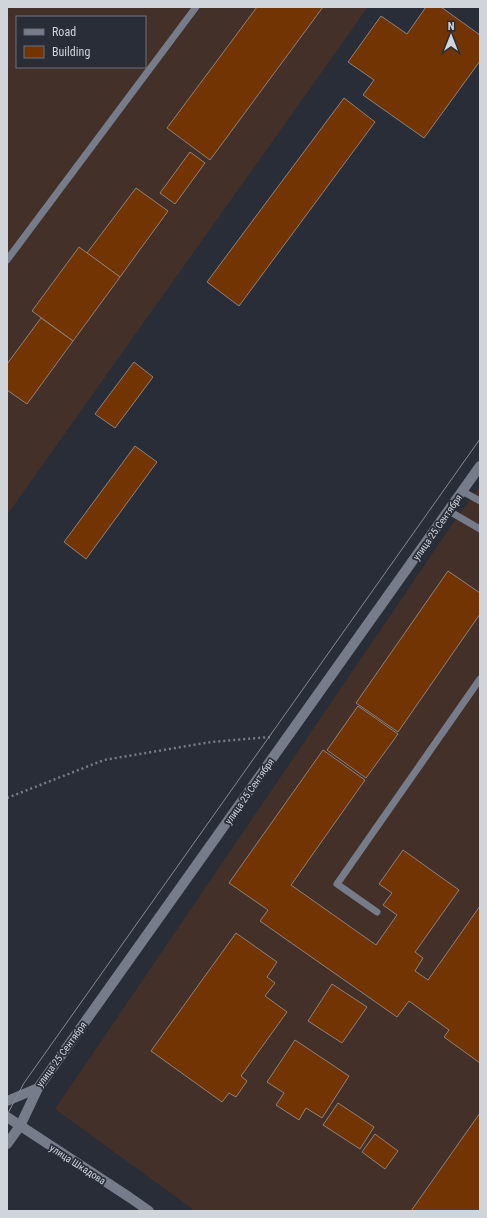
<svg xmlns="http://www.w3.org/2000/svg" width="487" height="1218" viewBox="0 0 487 1218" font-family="'Roboto Condensed',sans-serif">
  <rect width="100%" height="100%" fill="#282d38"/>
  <!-- industrial -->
  <g fill="#423029" fill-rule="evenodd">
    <path d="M7 7H368L7 515ZM17 17H145V67H17Z"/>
    <path d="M480 486V1211H195L55 1109 451 526Z"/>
  </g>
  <!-- building -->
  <g fill="#713402" stroke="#908179">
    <path d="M257 7H323L210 160 167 128Z"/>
    <path d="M426 7H441L480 35V61L424 138 363 95 374 80 348 62 381 16 407 34Z"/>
    <path d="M344 98 375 122 239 306 207 282Z"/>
    <path d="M190 152 205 163 175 204 160 193Z"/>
    <path d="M136 188 168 211 120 277 87 253Z"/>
    <path d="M79 247 120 277 73 341 32 311Z"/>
    <path d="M41 318 73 341 27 404 7 390V364Z"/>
    <path d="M134 362 153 377 115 428 95 414Z"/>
    <path d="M135 446 157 462 86 559 64 542Z"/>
    <path d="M448 571 480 593V614L398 732 356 703Z"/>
    <path d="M358 706 398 734 366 778 327 750Z"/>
    <path d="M323 750 365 780 291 885 376 945 397 915 383 905 392 893 379 884 403 850 459 890 415 952 423 958 415 971 428 980 480 906V1063L444 1037 449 1030 409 1001 397 1017 260 921 268 910 229 883Z"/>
    <path d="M236 933 277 962 267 977 275 983 265 996 287 1012 241 1076 247 1081 236 1097 229 1093 222 1102 151 1051Z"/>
    <path d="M332 984 367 1007 342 1043 308 1021Z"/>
    <path d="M295 1040 349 1076 322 1118 306 1108 299 1120 276 1105 284 1093 267 1082Z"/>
    <path d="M338 1103 374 1127 360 1149 323 1125Z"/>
    <path d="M480 1113V1211H411Z"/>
    <path d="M375 1134 398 1151 385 1169 362 1152Z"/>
  </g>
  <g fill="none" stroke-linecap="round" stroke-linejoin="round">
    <!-- path -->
    <path stroke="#777c85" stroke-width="2.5" stroke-dasharray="2 3" stroke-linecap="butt" d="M7 798 104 760 211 742 270 737"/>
    <!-- lane -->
    <g stroke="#767c89" stroke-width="7">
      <path d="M7 260 196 7"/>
      <path d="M462 491 480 501"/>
      <path d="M449 511 480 529"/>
      <path d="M377 912 337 884 480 679"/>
    </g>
    <!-- street -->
    <path stroke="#767c89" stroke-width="10" d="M7 1101 38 1088 480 466"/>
    <!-- secondary -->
    <g stroke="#767c89" stroke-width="10">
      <path d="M7 1117 129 1197 149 1211"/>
      <path d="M7 1144 20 1126 38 1088"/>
    </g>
    <!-- tram -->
    <path stroke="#848992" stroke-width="1" d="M7 1115 24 1083 480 439"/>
  </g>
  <g text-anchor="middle" stroke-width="3.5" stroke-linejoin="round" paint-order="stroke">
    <!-- street labels -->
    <g font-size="10" fill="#d0d4db" stroke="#282d38">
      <text transform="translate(437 527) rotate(-55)" y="4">улица 25 Сентября</text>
      <text transform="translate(249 791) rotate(-55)" y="4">улица 25 Сентября</text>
      <text transform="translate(61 1054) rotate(-54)" y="4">улица 25 Сентября</text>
      <text transform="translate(78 1164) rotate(33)" y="4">улица Шкадова</text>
    </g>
  </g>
  <!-- border -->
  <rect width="487" height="1218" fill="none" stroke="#d0d4db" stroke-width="16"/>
  <!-- legend -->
  <rect x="16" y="16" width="130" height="52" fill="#282d38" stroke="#6b7079"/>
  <rect x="24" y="29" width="20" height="6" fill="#767c89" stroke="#6b7079"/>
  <text x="52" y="36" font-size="12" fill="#d0d4db">Road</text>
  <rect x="24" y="46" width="20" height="12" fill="#713402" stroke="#6b7079"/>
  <text x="52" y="56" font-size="12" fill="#d0d4db">Building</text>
  <!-- north arrow -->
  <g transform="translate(451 36)" stroke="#282d38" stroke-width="3" paint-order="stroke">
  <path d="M0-3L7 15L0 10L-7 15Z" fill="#d0d4db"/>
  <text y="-6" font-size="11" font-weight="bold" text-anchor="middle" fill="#d0d4db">N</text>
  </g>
</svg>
